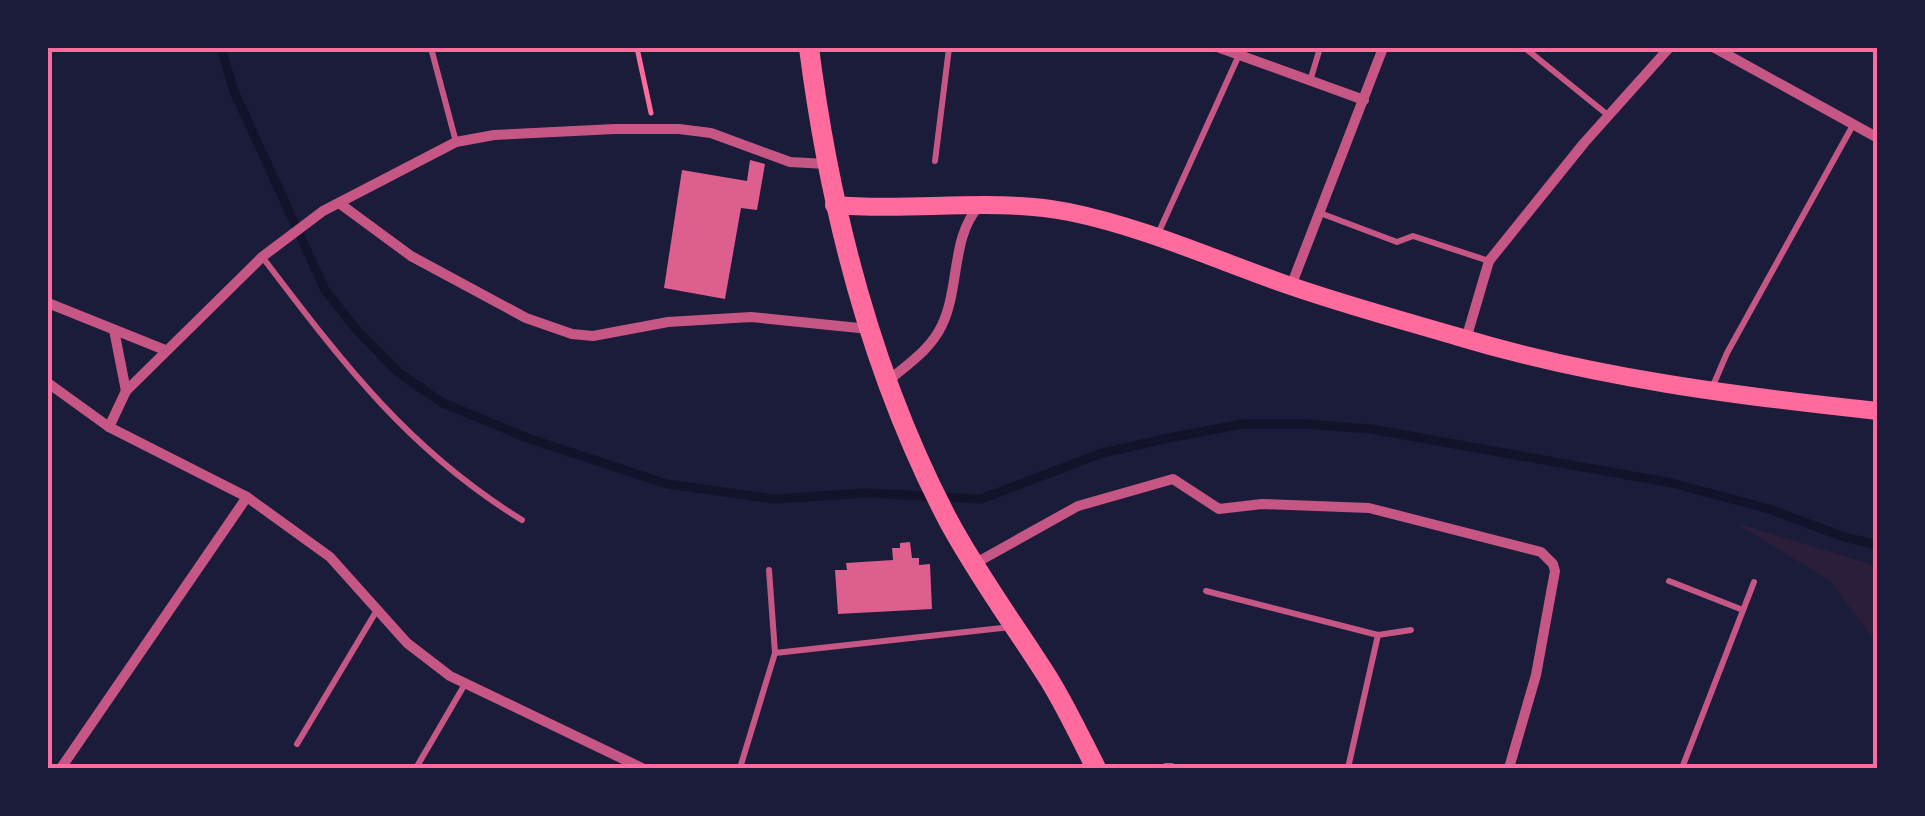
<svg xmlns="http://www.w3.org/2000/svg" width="1925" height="816" viewBox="0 0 1925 816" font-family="'Libre Baskerville',serif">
  <rect width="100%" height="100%" fill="#1b1b3a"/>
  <!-- green -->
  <path fill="#2a1e3b" d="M1736 523 1877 566V644L1830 581Z"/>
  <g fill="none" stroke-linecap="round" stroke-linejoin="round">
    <!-- stream -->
    <path stroke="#12122b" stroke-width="9" d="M221 48 234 91 325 290 356 329 398 372 441 402 527 438 667 484 774 499 867 493 981 499 1102 453 1169 438 1243 424H1306L1371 429 1672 483 1769 509 1844 537 1878 545"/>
  </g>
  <!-- building -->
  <g fill="#dd5f8e">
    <path d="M750 160 765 164 757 210 741 208 725 299 664 288 682 170 747 181Z"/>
    <path d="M910 542 912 558H919V565L930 564 932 609 838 614 835 570H847L846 563 893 560 892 548H900V543Z"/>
  </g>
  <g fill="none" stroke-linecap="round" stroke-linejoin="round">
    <!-- path -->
    <path stroke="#ff6b9d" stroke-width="5" d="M637 48 651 113"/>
    <!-- service -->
    <g stroke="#c65784" stroke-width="6">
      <path d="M431 48 456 142"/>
      <path d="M1525 48 1609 116"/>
      <path d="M1310 81 1320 48"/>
      <path d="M935 161 949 48"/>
      <path d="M1320 213 1397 242 1413 236 1489 261"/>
      <path d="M1157 236 1239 55"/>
      <path d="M263 258C342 362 409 451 522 520"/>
      <path d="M1712 388 1727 353 1853 125"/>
      <path d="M769 570 775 653"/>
      <path d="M1669 581 1743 610"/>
      <path d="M1206 591 1378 635 1411 630"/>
      <path d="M297 744 377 610"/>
      <path d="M416 768 465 684"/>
      <path d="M740 768 775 653 1011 627"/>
      <path d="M1348 768 1378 635"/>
      <path d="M1682 768 1754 582"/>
    </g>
    <!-- minor -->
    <g stroke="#c65784" stroke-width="10">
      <path d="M1220 48 1364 100"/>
      <path d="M1715 48 1878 138"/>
      <path d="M339 203 411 256 526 318 572 334 593 336 668 322 751 317 869 329"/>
      <path d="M1291 286 1383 48"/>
      <path d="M48 303 165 350"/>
      <path d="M114 330 126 391"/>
      <path d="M1466 339 1489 261 1584 143 1669 48"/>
      <path d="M888 381C908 364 931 349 942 325 960 287 951 237 979 206"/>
      <path d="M48 383 109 427 247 497 330 557 407 643 450 676 642 768"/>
      <path d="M109 427 126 391 262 257 323 211 456 142 494 135 615 129H679L711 133 790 162 826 164"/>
      <path d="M974 564 1078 506 1173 479 1219 509 1262 504 1369 508 1541 552 1553 564 1555 571 1536 675 1509 768"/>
      <path d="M61 768 247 497"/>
      <path d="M1166 768H1171"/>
    </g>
    <!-- secondary -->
    <path stroke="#ff6b9d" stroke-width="18" d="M834 205C912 212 992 197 1069 212 1143 227 1214 259 1285 284 1342 304 1401 320 1459 337 1595 378 1737 396 1878 411"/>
    <!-- primary -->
    <path stroke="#ff6b9d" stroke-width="20" d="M809 48C830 211 871 373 948 520 978 576 1016 627 1050 681 1067 709 1081 739 1096 768"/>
  </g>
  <!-- border -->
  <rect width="1925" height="816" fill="none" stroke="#1b1b3a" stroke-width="100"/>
  <rect x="50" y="50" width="1825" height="716" fill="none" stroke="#ff6b9d" stroke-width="4"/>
</svg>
